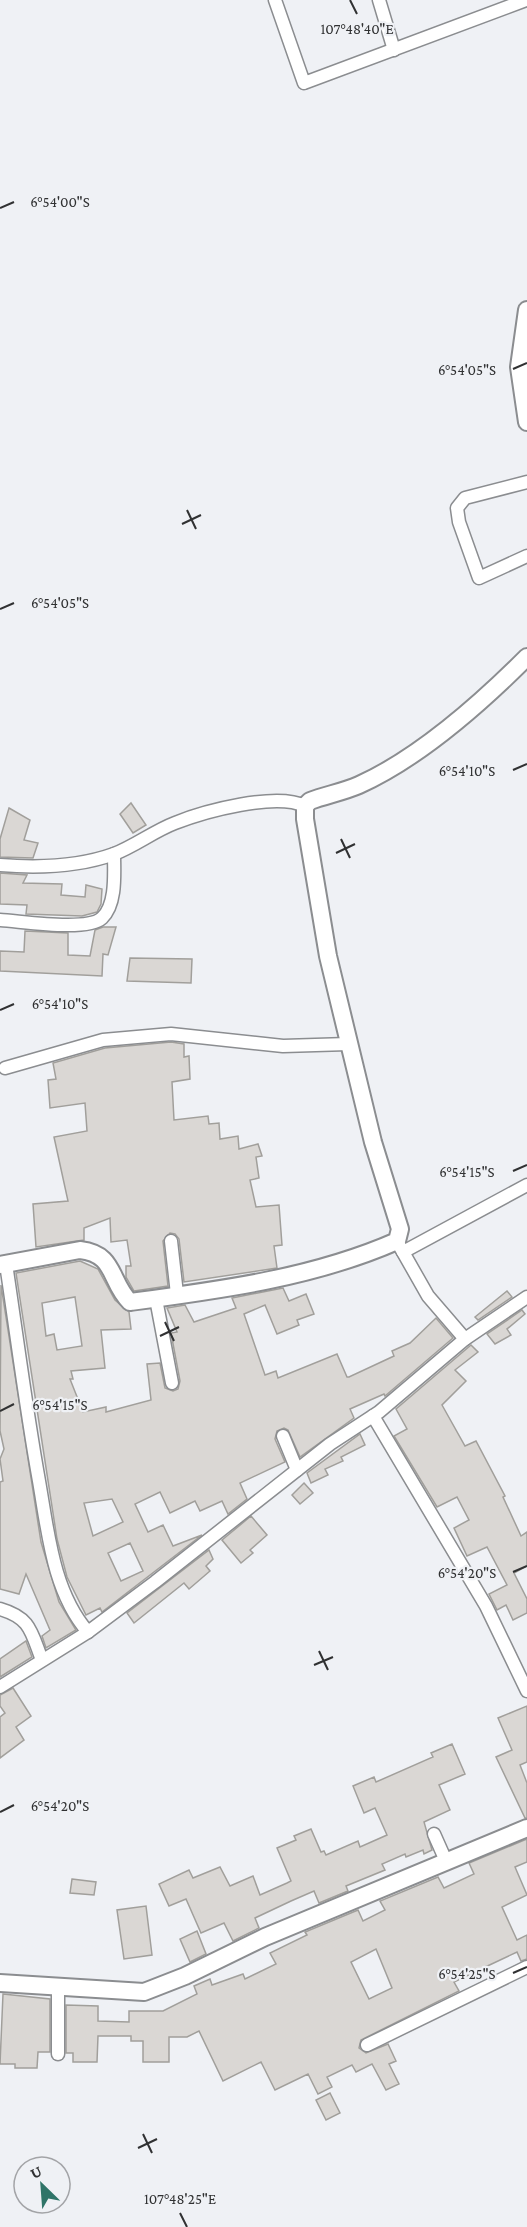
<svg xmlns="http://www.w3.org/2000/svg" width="527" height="2227" viewBox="0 0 527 2227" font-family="'Crimson Pro',serif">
  <rect width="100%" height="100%" fill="#eff1f5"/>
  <!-- building -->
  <g fill="#dad7d4" stroke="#a19f9b" stroke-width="1.5" fill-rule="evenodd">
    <path d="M131 803 146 825 133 833 120 814Z"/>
    <path d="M9 808 30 820 24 840 38 843 33 858 0 857V839Z"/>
    <path d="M0 873 27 875 23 883 62 884 61 895 85 897 86 885 102 889 101 904 97 912 82 916 26 914 27 905 0 904Z"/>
    <path d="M103 927H116L108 955 103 954 102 976 0 971V951L24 952 25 931 68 933V955L90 956 95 930Z"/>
    <path d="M130 958 192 959 191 983 127 981Z"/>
    <path d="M171 1042 184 1044V1057L189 1056 190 1079 172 1082 174 1120 208 1116 209 1124 219 1123 220 1139 238 1136 239 1149 258 1144 262 1156 256 1157 259 1178 250 1180 256 1207 279 1205 282 1245 274 1246 277 1268 184 1282 179 1239 175 1234 170 1233 163 1241 168 1286 134 1291 126 1277V1266H131L127 1240 111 1242 110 1218 84 1228V1240L36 1247 33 1204 68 1201 54 1137 87 1131 85 1103 50 1108 48 1080 56 1079 53 1063 105 1048Z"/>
    <path d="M80 1261 98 1269 115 1300 129 1312 131 1329 101 1330 105 1368 71 1371 73 1379H70L83 1412 106 1407V1412L151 1400 147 1364 160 1363 165 1388 173 1391 178 1389 180 1381 171 1333 177 1332 167 1308 185 1305 194 1322 236 1308 232 1298 283 1288 289 1301 306 1294 314 1314 297 1320 299 1325 277 1334 265 1305 244 1314 265 1375 276 1371 278 1378 337 1354 347 1377H349L394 1356 392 1351 410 1343 436 1318 453 1338 385 1396 384 1394 350 1409 354 1418 300 1457 288 1430 284 1428 277 1431 275 1439 285 1462 240 1483 247 1499 228 1514 222 1501 200 1511 195 1501 170 1513 160 1492 135 1504 148 1532 163 1525 173 1546 202 1535 102 1612 100 1608 86 1615 67 1577 57 1539 16 1273ZM75 1297 82 1346 57 1350 54 1334 46 1336 42 1303ZM112 1499 123 1522 93 1536 84 1503ZM130 1543 143 1571 121 1581 108 1553Z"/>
    <path d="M1 1285 41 1542 59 1602 76 1630 46 1648 42 1636 50 1630 26 1574 19 1594 0 1589V1482L3 1481 0 1459 4 1449 0 1431Z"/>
    <path d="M507 1291 512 1297 478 1320 475 1317Z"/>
    <path d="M522 1310 525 1314 507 1329 511 1335 495 1344 487 1334Z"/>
    <path d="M471 1345 478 1352 455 1370 466 1381 442 1405 465 1446 476 1441 505 1496 503 1497 521 1536 527 1532V1566L514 1573 527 1599V1613L513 1620 506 1605 497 1610 489 1594 507 1585 487 1547 467 1556 454 1528 469 1520 457 1497 437 1507 394 1436 407 1429 396 1409Z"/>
    <path d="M360 1434 365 1445 341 1457 343 1461 325 1469 328 1475 311 1483 307 1473Z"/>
    <path d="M304 1483 313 1493 300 1504 292 1495Z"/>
    <path d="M251 1516 267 1535 250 1550 253 1553 241 1563 222 1540Z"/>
    <path d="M209 1550 213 1559 206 1566 210 1571 189 1589 184 1583 134 1623 127 1613Z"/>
    <path d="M26 1641 32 1657 0 1677V1659Z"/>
    <path d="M13 1688 31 1716 16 1727 24 1740 0 1758V1717L5 1713 0 1706V1695Z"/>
    <path d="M527 1706V1762L520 1765 527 1783V1818H525L496 1757 512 1750 498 1718Z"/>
    <path d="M452 1744 465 1774 439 1785 450 1810 424 1822 432 1850 424 1854 423 1850 406 1857 405 1854 382 1864 385 1870 346 1886 348 1891 319 1903 314 1891 291 1901 255 1918 259 1928 233 1941 224 1923 201 1933 186 1899 169 1906 159 1884 189 1870 193 1878 220 1867 230 1886 253 1876 260 1895 287 1883 291 1881 277 1848 296 1840 294 1836 311 1829 321 1852 324 1851 326 1855 358 1841 360 1847 387 1835 375 1808 364 1813 353 1786 374 1777 376 1782 433 1757 431 1753Z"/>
    <path d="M527 1839V1862L515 1867 527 1895 502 1907 517 1940 527 1935V1959L521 1961 517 1952 481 1969 454 1982 459 1991 361 2040 359 2048 366 2053 388 2044 396 2061 389 2064 399 2084 386 2090 372 2064 356 2072 352 2065 327 2077 332 2087 318 2094 308 2074 275 2090 261 2062 223 2081 199 2031 187 2037H169V2062H143V2041H131V2036H98L97 2062H73V2053H66V2005L98 2006V2021L129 2022V2011H163L197 1994 194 1986 210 1979 212 1985 243 1974 245 1979 276 1964 270 1953 307 1935 305 1932 358 1910 363 1921 385 1910 380 1901 438 1877 444 1888 474 1874 469 1863ZM376 1949 392 1988 369 1999 351 1962Z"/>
    <path d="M72 1879 96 1882 94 1895 70 1893Z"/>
    <path d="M146 1906 152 1955 124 1959 117 1910Z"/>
    <path d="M197 1931 206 1954 190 1962 180 1939Z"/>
    <path d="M3 1994 50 1999V2052H38L37 2068H15V2064H0Z"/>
    <path d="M330 2093 340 2113 326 2120 316 2100Z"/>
  </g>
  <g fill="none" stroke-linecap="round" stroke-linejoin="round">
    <defs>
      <g id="street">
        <path d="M275 0 304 83 526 0"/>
        <path d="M379 0 394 50"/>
        <path d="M527 482 465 498 457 508 459 522 479 578 527 556"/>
        <path d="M0 865C37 868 78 867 114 854 135 846 154 831 175 823 205 811 276 792 305 806"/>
        <path d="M0 920C21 921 87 932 102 918 117 904 114 872 114 854"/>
        <path d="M5 1068 103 1040 171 1034 283 1046 348 1044"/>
        <path d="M171 1241 177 1294"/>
        <path d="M399 1245 428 1296 465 1339"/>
        <path d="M403 1252 527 1185"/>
        <path d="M6 1264C17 1337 26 1409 39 1481 48 1532 53 1592 88 1632"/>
        <path d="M156 1299 172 1383"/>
        <path d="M373 1416 486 1606 527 1691"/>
        <path d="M283 1436 297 1470"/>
        <path d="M0 1609C31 1618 31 1632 42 1660"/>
        <path d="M0 1687 88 1632 155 1582 330 1444 379 1412 465 1339 527 1297"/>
        <path d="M434 1834 446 1861"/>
        <path d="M367 2045 527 1967"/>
        <path d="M58 2054V1988"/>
      </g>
      <g id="secondary">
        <path d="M527 310 519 367 527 422"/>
        <path d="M0 1265 80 1250C116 1254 109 1281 130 1302 220 1290 313 1278 397 1241L400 1229 373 1142 328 956 305 819V806L310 801C326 795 343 792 359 785 419 758 480 704 527 657"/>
        <path d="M0 1983 144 1992 185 1976 265 1937 527 1828"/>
      </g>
    </defs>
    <!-- street casing -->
    <use href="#street" stroke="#8b8d90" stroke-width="15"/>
    <!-- secondary casing -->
    <use href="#secondary" stroke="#8b8d90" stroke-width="20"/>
    <!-- street -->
    <use href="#street" stroke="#fff" stroke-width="12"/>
    <!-- secondary -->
    <use href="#secondary" stroke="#fff" stroke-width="16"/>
  </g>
  <!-- ticks -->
  <path fill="none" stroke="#303132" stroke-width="2" d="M350 0 357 14M0 208 14 202M513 369 527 363M187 510 196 529M182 524 201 515M0 609 14 603M513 770 527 764M341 839 350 858M336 853 355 844M0 1010 14 1004M513 1171 527 1165M165 1322 174 1341M160 1336 179 1327M0 1411 14 1404M513 1572 527 1566M319 1651 328 1670M314 1665 333 1657M0 1812 14 1805M513 1973 527 1967M143 2134 152 2153M138 2148 157 2139M180 2213 187 2227"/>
  <g font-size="15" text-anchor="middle" fill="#303132" stroke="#eff1f5" stroke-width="4.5" stroke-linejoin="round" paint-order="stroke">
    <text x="357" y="34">107°48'40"E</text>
    <text x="60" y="207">6°54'00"S</text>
    <text x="467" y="375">6°54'05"S</text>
    <text x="60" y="608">6°54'05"S</text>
    <text x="467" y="776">6°54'10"S</text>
    <text x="60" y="1009">6°54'10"S</text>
    <text x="467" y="1177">6°54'15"S</text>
    <text x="60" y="1410">6°54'15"S</text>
    <text x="467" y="1578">6°54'20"S</text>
    <text x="60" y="1811">6°54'20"S</text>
    <text x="467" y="1979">6°54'25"S</text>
    <text x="180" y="2204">107°48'25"E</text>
  </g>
  <!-- north arrow -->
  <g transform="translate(42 2185) rotate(335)"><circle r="28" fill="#eff1f5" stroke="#a3a4a7" stroke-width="1.5"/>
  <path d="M0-4.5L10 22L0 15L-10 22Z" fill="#2f7468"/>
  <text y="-9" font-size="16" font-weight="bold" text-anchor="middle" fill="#303132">U</text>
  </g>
</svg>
